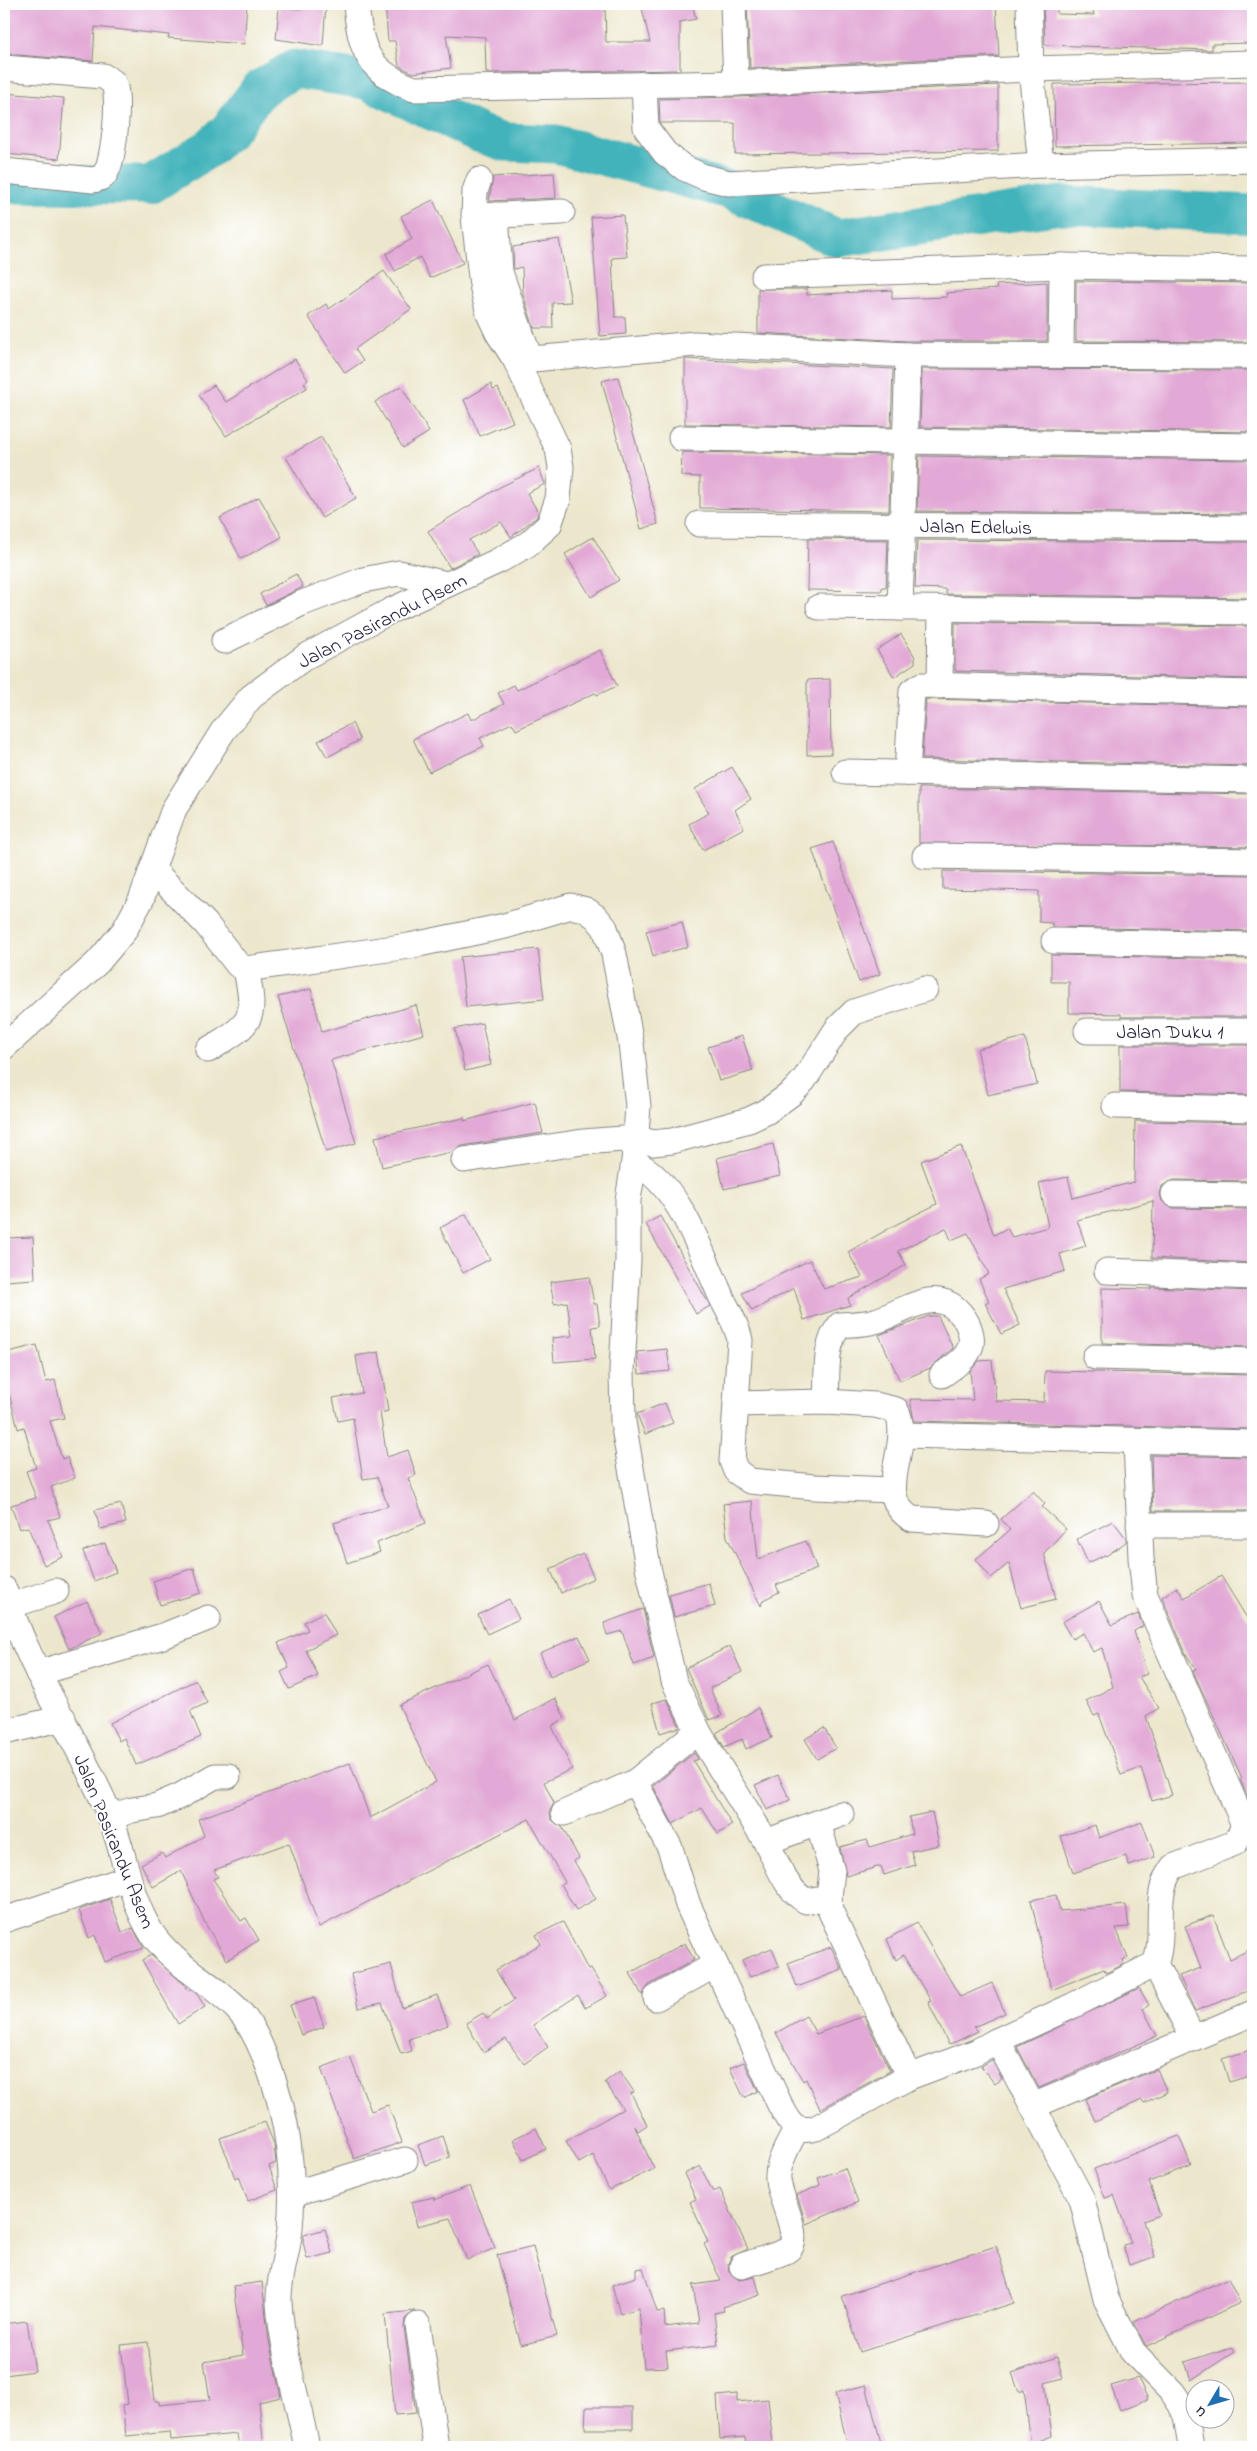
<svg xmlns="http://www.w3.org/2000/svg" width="1257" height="2451" viewBox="0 0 1257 2451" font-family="'Indie Flower',sans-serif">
  <rect width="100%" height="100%" fill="#fff"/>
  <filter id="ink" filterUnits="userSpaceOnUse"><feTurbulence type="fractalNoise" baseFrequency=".02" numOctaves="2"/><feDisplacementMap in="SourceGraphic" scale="10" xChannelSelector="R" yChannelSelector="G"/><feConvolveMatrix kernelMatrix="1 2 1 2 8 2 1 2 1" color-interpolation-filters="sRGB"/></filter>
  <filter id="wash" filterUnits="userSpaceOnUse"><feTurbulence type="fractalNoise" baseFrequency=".0096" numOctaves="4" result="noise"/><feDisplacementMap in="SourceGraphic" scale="20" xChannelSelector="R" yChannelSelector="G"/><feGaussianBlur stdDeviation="1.12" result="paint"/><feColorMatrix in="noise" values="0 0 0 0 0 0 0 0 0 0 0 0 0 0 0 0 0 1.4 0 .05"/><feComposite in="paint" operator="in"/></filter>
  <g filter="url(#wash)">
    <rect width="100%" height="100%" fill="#ece7cc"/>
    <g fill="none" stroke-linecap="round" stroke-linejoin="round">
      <!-- river -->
      <path stroke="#43b3bb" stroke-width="39" d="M4 184 150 185 208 149 228 131 260 89 294 69 366 80 481 134 505 142 556 144 730 190 837 238 1062 205 1253 214"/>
    </g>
    <g id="blocks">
      <!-- building -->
      <g fill="#e2a8d6">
        <path d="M4 4H247L244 44 168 38 169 35 95 27 93 61 4 54Z"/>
        <path d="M301 4H326L323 46 276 39 279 8 301 9Z"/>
        <path d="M385 4H605L606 42H650L641 4H692L696 19 680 22V70L486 73 485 37 446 35 451 68 413 73 399 66 395 41H388Z"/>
        <path d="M747 4H996L999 56 750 68Z"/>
        <path d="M1043 4H1057V14L1094 15 1092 4H1253V43L1212 44V50L1045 45Z"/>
        <path d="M1253 82V143L1055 146 1054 84Z"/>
        <path d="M998 85V151L735 154V123H660L659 99 737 97Z"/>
        <path d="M4 93 64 98 59 159 4 154Z"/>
        <path d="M554 173 556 198 489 201 493 177Z"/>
        <path d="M433 200 463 263 430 278 420 257 395 271 386 254 412 239 401 216Z"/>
        <path d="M623 215 627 257 612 258 615 317H625L626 334 600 336 591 217Z"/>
        <path d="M559 239 571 302 552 303 553 328H534L523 294 522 267 514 269 513 247Z"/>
        <path d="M384 271 411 309 355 349 363 361 345 373 308 316 326 304 329 309Z"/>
        <path d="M1076 281 1253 283V342L1076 341Z"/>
        <path d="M1047 282V341H908L758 333V289H807V295L892 290V299L947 297 946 293 997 289 996 285Z"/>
        <path d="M295 359 308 380 304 383 307 388 226 436 199 395 214 385 226 402Z"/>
        <path d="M685 359 893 369 891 427 685 424Z"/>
        <path d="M922 369 1253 370V432L920 427Z"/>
        <path d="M618 377 658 524 641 529 602 381Z"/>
        <path d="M491 384 493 390 498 388 513 422 480 436 464 400Z"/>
        <path d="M401 386 429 432 403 448 375 402Z"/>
        <path d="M321 437 356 498 322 518 286 457Z"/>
        <path d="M682 452 890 455 889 511 700 508V477L681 476Z"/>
        <path d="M919 456 1253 460V514L917 511Z"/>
        <path d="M539 468 545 484 527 493 538 512 537 517 511 537 501 522 469 540 478 554 450 568 428 531 500 487Z"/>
        <path d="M259 497 282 537 241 559 220 518Z"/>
        <path d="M593 537 619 580 591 597 565 554Z"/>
        <path d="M808 539 888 540 886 587H882V591L807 590Z"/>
        <path d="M917 540 1253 542V598L946 594V589L915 588Z"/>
        <path d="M296 574 303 587 266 605 260 594Z"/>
        <path d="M955 623 1253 626V679L955 671Z"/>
        <path d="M901 634 915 657V663L894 677 877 650Z"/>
        <path d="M600 650 617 686 597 695 595 693 516 730 512 723 480 738 484 746 429 772 413 739 468 713 471 720 504 704 498 693 514 685 517 690Z"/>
        <path d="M830 679 831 754 807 755V680Z"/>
        <path d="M926 699 1253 707V766L922 759Z"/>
        <path d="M352 723 360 740 327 757 318 741Z"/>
        <path d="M732 767 751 799 735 810 744 828 703 850 689 824 709 813 695 789Z"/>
        <path d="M919 788 1253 794V847L919 843Z"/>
        <path d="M833 842 880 974 859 982 812 849Z"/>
        <path d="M943 871 1253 875V931L1052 927V923L1039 922V891L943 889Z"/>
        <path d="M682 922 688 947 653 956 646 931Z"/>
        <path d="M538 949 544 999 466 1007 460 957Z"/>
        <path d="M1051 955 1253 959V1017H1121V1014L1069 1013V982H1051Z"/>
        <path d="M311 989 322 1032 416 1005 424 1034 331 1060 356 1143 326 1152 278 997Z"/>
        <path d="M482 1023 491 1065 465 1071 455 1029Z"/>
        <path d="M742 1036 753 1071 719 1081 708 1047Z"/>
        <path d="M1025 1037 1037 1084 988 1095 977 1049Z"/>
        <path d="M1120 1045H1253V1095L1120 1092Z"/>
        <path d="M535 1102 543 1133 462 1146 452 1152 382 1167 375 1137 464 1118V1121Z"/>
        <path d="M1135 1121 1253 1123V1181L1174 1180 1162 1186 1160 1194 1162 1201 1173 1208 1253 1209V1263L1152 1258 1153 1201 1077 1220 1086 1246 1060 1254 1065 1271 1003 1289 1020 1325 1001 1334 985 1303 989 1301 979 1279 989 1274 968 1233 951 1240 946 1228 898 1251 906 1265 848 1298 850 1305 804 1320 794 1288 752 1311 742 1293 810 1260 824 1289 862 1277 848 1252 897 1224 937 1204 921 1161 961 1146 994 1235 1007 1228 1012 1237 1048 1227 1039 1183 1068 1177 1073 1198 1134 1182Z"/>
        <path d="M773 1144 780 1176 724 1189 717 1158Z"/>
        <path d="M466 1214 490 1259 463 1273 440 1228Z"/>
        <path d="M660 1216 710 1306 696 1314 646 1224Z"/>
        <path d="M33 1237 35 1279 6 1281 4 1238Z"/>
        <path d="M589 1277 594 1304H597L600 1326 592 1327 595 1359 554 1362 552 1338 572 1336 567 1302 554 1304 550 1282Z"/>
        <path d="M1151 1287 1253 1291 1252 1347 1102 1343V1288L1151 1289Z"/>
        <path d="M929 1316H938L953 1348 930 1368 900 1381 879 1335Z"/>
        <path d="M37 1345 46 1382 55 1380 64 1418 50 1421 62 1459 67 1457 75 1478 51 1487 60 1517 48 1520 63 1557 44 1565 28 1527 19 1529 11 1505 36 1498 26 1471 36 1468 24 1427 18 1429 4 1373V1353Z"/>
        <path d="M667 1349 670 1371 639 1374 637 1352Z"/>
        <path d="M379 1352 388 1411 380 1413 387 1457 408 1450 416 1475 408 1478 426 1523 377 1543 380 1552 347 1563 334 1523 388 1506 377 1477 363 1479 353 1418 338 1421 333 1398 362 1393 356 1356Z"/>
        <path d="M992 1360 996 1401 1044 1402 1045 1371 1253 1375V1429L914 1421 910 1399 973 1400 970 1371 979 1361Z"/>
        <path d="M665 1403 673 1423 645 1434 637 1414Z"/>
        <path d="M1151 1455 1253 1457V1511H1153Z"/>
        <path d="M1033 1491 1045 1504 1042 1507 1066 1529 1044 1553 1056 1599 1021 1608 1009 1563 991 1578 976 1559 1010 1530 1001 1519Z"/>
        <path d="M752 1501 758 1559 806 1541 817 1569 776 1585 779 1592 763 1600 761 1606 727 1537 723 1504Z"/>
        <path d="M121 1504 126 1523 100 1529 95 1510Z"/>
        <path d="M1113 1521 1126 1538V1542L1106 1556 1105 1555 1088 1563 1077 1539Z"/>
        <path d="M105 1543 116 1572 94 1581 83 1551Z"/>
        <path d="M583 1554 594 1578 561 1593 550 1569Z"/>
        <path d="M194 1568 201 1593 160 1605 153 1581Z"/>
        <path d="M1221 1576 1253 1628V1810L1240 1779 1242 1778 1193 1671 1196 1669 1187 1656 1162 1597 1177 1587 1184 1598Z"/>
        <path d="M709 1583 715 1606 674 1617 669 1594Z"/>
        <path d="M509 1599 519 1619 487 1634 478 1615Z"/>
        <path d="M87 1601 102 1633 69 1649 54 1617Z"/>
        <path d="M1099 1601 1112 1625 1138 1614 1143 1626 1134 1631 1147 1674 1139 1677 1159 1708 1146 1716 1172 1795 1152 1801 1141 1768 1121 1775 1099 1714 1094 1716 1086 1701 1113 1687 1102 1648 1093 1652 1083 1633 1072 1639 1062 1622Z"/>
        <path d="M643 1609 654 1658 634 1665 622 1631 607 1635 604 1623Z"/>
        <path d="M324 1612 336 1635 306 1650 318 1676 289 1689 281 1672 289 1668 278 1643 308 1630 304 1622Z"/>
        <path d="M579 1636 590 1659 550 1676 540 1653Z"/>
        <path d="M730 1646 742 1672 710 1688 722 1716 709 1720 686 1668Z"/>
        <path d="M488 1664 515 1720 555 1698 565 1718 552 1726 572 1769 544 1782 554 1803 550 1811 551 1819 562 1827 579 1858 574 1861 596 1899 576 1910 561 1884 565 1882 529 1819 319 1927 289 1843 214 1870 218 1877 213 1879 241 1921 246 1918 259 1940 227 1960 206 1925 181 1871 153 1887 141 1864 162 1853 165 1858 204 1836 198 1819 350 1763 370 1818 436 1782 399 1705Z"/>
        <path d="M196 1680 207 1703 190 1711 201 1737 136 1765 124 1738 119 1741 110 1723Z"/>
        <path d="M667 1699 680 1727 660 1733 652 1703Z"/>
        <path d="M758 1708 772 1738 746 1749 742 1739 724 1747 716 1733Z"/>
        <path d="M824 1728 836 1748 817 1759 805 1739Z"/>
        <path d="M694 1753 698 1759 693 1761 732 1825 718 1834 702 1808 673 1824 653 1786Z"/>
        <path d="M778 1775 790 1800 767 1810 755 1785Z"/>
        <path d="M932 1812 939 1845 911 1851 915 1865 884 1875 881 1866 846 1876 840 1847 867 1840 870 1847 912 1834 909 1817Z"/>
        <path d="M1142 1822 1155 1857 1129 1866 1126 1856 1073 1873 1061 1836 1095 1825 1099 1838Z"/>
        <path d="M1056 1895 1060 1911 1126 1905 1129 1927 1116 1928 1128 1958 1122 1960 1124 1964 1106 1973 1104 1969 1051 1990 1031 1900Z"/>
        <path d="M110 1899 122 1932 133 1928 144 1948 105 1962 95 1935 89 1938 79 1910Z"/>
        <path d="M1213 1915 1230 1959 1253 1948V1989L1195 2011 1179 1976 1201 1968 1185 1926Z"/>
        <path d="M563 1922 588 1970 591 1969 607 1996 585 2008 578 1995 533 2025 548 2047 524 2064 506 2039 483 2052 466 2023 483 2013 487 2019 514 2000 496 1970 541 1944 536 1935Z"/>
        <path d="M917 1923 960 1997 992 1983 1005 2013 974 2027 978 2031 949 2045 928 2002 931 2001 903 1955 896 1960 887 1939Z"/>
        <path d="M685 1943 694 1960 649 1985 642 1995 630 1973Z"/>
        <path d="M831 1947 842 1970 797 1987 788 1963Z"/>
        <path d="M772 1948 779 1966 750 1977 742 1960Z"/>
        <path d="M151 1955 184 1984 187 1990 190 1989 197 1994 205 2007 178 2024 142 1960Z"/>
        <path d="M391 1964 402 2008 437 1995 448 2025 409 2039 412 2051 401 2054 382 2003 358 2008 351 1974Z"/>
        <path d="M1139 1988 1149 2005 1143 2009 1157 2036 1039 2088 1017 2047Z"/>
        <path d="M314 1997 324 2027 301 2035 290 2005Z"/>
        <path d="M806 2016 816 2034 864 2016 890 2071 820 2109 806 2079 803 2081 776 2033Z"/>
        <path d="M1253 2049V2075L1229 2082 1222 2059Z"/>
        <path d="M350 2057 371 2111 388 2105 402 2142 354 2159 321 2068Z"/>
        <path d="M992 2060 1002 2079 995 2084 981 2066Z"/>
        <path d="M744 2062 758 2091 744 2098 730 2068Z"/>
        <path d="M1157 2069 1167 2092 1144 2103 1142 2100 1095 2121 1085 2099Z"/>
        <path d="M620 2071 634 2092 631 2093 647 2125 638 2131 634 2125 654 2169 609 2190 593 2155 579 2163 566 2141 623 2109 605 2082Z"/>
        <path d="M265 2122 274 2144 276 2163 269 2166 277 2190 248 2201 239 2176 235 2178 220 2138Z"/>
        <path d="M536 2128 546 2149 523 2160 513 2139Z"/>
        <path d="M443 2136 450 2157 425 2165 418 2145Z"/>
        <path d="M1179 2136 1191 2165 1149 2182 1160 2215 1143 2221 1155 2257 1129 2265 1123 2245 1131 2243 1114 2195 1105 2198 1094 2169Z"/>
        <path d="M700 2166 713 2192 720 2189 748 2249 731 2257 728 2264 729 2271 739 2280 755 2277 760 2295 723 2307 724 2311 714 2313 718 2345 666 2351 668 2367 644 2368 639 2308 620 2314 612 2285 636 2277V2269L643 2268 657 2312 664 2311 665 2327 699 2323 693 2285 721 2281 704 2244 708 2242 690 2202 696 2199 684 2174Z"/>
        <path d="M845 2168 858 2202 806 2224 797 2195 820 2185 818 2178Z"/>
        <path d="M470 2186 495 2248 467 2260 450 2218 417 2226 411 2202 434 2197V2200Z"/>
        <path d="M325 2229 332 2253 307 2259 303 2242 304 2235Z"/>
        <path d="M533 2246 557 2336 521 2345 497 2255Z"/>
        <path d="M996 2246 1014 2303 860 2352 842 2296Z"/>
        <path d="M1228 2278 1240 2303 1147 2346 1145 2344 1134 2322Z"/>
        <path d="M262 2282 269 2341 281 2397 259 2402 264 2447H239L237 2434 171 2440 170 2432 126 2436 122 2405 128 2404 121 2345 148 2342 155 2401H159V2405L210 2400 204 2362 243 2355 233 2286Z"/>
        <path d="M415 2311 405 2319 404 2327 416 2413 395 2415 385 2314Z"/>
        <path d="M27 2321 35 2371 5 2375 4 2324Z"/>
        <path d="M1231 2347 1234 2352 1191 2380 1185 2362Z"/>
        <path d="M1057 2357 1063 2378 1045 2383 1052 2436 1031 2444 1024 2390 1019 2392 1012 2373Z"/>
        <path d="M1138 2378 1148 2399 1120 2410 1111 2386Z"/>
        <path d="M866 2385 882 2447H848L835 2393Z"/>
        <path d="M737 2394V2402L768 2399 773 2444 746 2446 745 2437 720 2439 717 2396Z"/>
        <path d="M586 2407H633V2429H585Z"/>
      </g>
    </g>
  </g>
  <g filter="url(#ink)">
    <use href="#blocks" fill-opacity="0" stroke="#878484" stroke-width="1"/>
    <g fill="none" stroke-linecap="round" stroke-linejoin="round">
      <defs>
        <g id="minor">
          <path d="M356 4C360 50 368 72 414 89L736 83 1031 69 1253 63"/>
          <path d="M733 4 736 83"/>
          <path d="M1029 4 1031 69 1041 165"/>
          <path d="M4 68 103 76 113 82C121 96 114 158 106 172 104 177 99 179 93 180L4 171"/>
          <path d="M644 84 646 128 665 153 684 168 704 177 729 183 1041 165 1253 160"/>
          <path d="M496 215 500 272 527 351 533 359 695 344 908 355 1253 356"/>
          <path d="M479 216 562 212"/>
          <path d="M764 276 1062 266"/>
          <path d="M1061 354 1062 266 1253 269"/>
          <path d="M681 438 1253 446"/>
          <path d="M699 524 1253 528"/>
          <path d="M819 607 1253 612"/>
          <path d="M900 608 908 355"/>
          <path d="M224 641 300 604 363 580 399 573 446 584"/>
          <path d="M940 686 941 609"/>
          <path d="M845 772 1253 780"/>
          <path d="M907 773 912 691 922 685 1253 693"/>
          <path d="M925 856 1253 861"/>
          <path d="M153 870 206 924 238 965 246 969 409 946 505 926 571 906 586 910 596 917 605 928 614 954 631 1043 638 1106 634 1162 628 1200V1261L622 1370 623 1422 648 1567 674 1681 698 1731 635 1782 670 1848 688 1905 780 2105C790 2122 793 2134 816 2128L909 2077 976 2052 996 2041 1001 2047 1082 2199 1106 2299 1133 2352 1173 2393 1181 2405 1186 2416 1191 2447"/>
          <path d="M1054 941 1253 945"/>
          <path d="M1087 1031H1253"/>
          <path d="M4 1047 98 962 124 931 141 900 174 809 223 731 251 697 305 657 390 611 498 561 528 544 549 525 558 499 561 467 558 449 515 359 498 333 489 314 482 285 474 217 475 191 479 180"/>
          <path d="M208 1050C252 1022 257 1023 246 969"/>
          <path d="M1115 1106 1253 1109"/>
          <path d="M464 1160 583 1142 636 1138 653 1143 672 1141 749 1120 766 1112 792 1093 804 1080 837 1029 854 1012 925 989"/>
          <path d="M634 1162C678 1184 698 1245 717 1287 724 1305 736 1321 740 1340L736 1404"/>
          <path d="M1174 1194 1253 1195"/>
          <path d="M1107 1271 1253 1277"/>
          <path d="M1095 1357 1253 1361"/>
          <path d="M826 1402C828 1377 823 1345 840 1325 852 1324 864 1324 875 1321 901 1314 931 1287 956 1309 962 1314 968 1323 970 1331 977 1353 957 1364 942 1375"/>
          <path d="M901 1435 1253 1443"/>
          <path d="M893 1490 815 1487 750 1481 736 1471 732 1461 736 1404 826 1402 875 1405 896 1410C915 1446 870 1495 912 1519L986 1524"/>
          <path d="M1139 1525H1253"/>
          <path d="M4 1589C28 1669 78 1739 110 1816 125 1854 129 1897 151 1932 173 1966 213 1983 239 2011 253 2027 261 2046 268 2065 288 2116 295 2174 290 2228 288 2253 278 2277 279 2303 282 2348 298 2403 307 2447"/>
          <path d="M9 1606 56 1591"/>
          <path d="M38 1673 163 1636 208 1618"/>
          <path d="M698 1731C719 1768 744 1804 766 1842 778 1863 784 1888 806 1901L829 1897 830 1910 909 2077"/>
          <path d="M4 1732 63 1718"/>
          <path d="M564 1813 635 1782"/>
          <path d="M110 1817 132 1810 157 1806 180 1796 215 1776H228"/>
          <path d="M818 1823 832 1871 829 1897"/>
          <path d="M766 1842 841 1814"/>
          <path d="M4 1920 128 1878"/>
          <path d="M1155 1964 1193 2038"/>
          <path d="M656 1998 715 1965"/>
          <path d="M996 2041 1072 2006 1155 1964C1167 1934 1151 1893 1173 1867L1235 1843 1243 1829 1242 1820 1145 1595 1141 1558 1136 1442"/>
          <path d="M1033 2106 1253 2013"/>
          <path d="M292 2194 405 2160"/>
          <path d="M742 2266C756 2261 772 2257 786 2251 806 2240 776 2195 778 2175 779 2159 790 2142 797 2128"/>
          <path d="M418 2325 436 2447"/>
        </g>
      </defs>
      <!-- minor casing -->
      <use href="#minor" stroke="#878484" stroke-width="27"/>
      <!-- minor -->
      <use href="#minor" stroke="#fff" stroke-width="25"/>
    </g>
  </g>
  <g text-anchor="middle" stroke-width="4" stroke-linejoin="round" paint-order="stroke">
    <!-- street labels -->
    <g font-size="20" fill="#22223b" stroke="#fff">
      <text transform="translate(976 526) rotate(1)" y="7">Jalan Edelwis</text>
      <text transform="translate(382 620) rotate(-27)" y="7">Jalan Pasirandu Asem</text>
      <text x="1170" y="1038">Jalan Duku 1</text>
      <text transform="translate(115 1841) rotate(68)" y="7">Jalan Pasirandu Asem</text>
    </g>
  </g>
  <!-- margin -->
  <rect width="1257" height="2451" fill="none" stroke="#fff" stroke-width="20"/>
  <!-- north arrow -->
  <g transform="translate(1210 2404) rotate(232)"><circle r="24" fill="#ffffff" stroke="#a7a7b1"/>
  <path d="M0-4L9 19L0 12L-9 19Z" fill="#1f6fb2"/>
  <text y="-8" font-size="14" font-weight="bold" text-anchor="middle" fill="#22223b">U</text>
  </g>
</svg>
